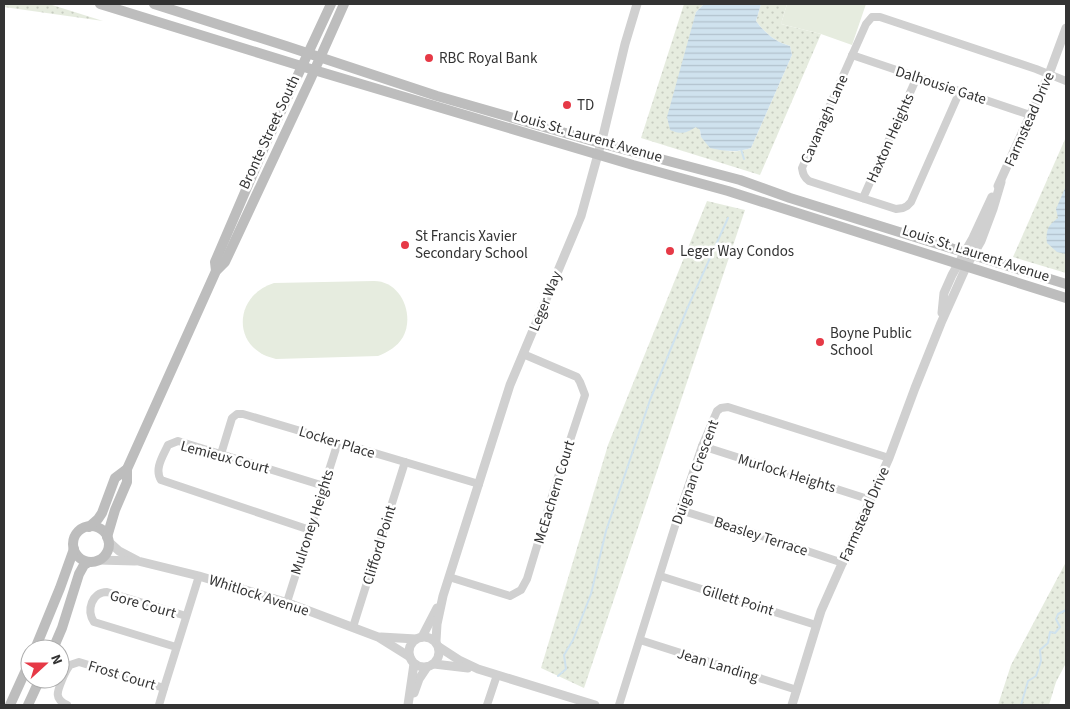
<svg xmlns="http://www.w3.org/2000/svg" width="1070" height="709" viewBox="0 0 1070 709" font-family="'Source Sans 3',sans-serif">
  <defs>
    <pattern id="grass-dots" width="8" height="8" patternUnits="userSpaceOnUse" patternTransform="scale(1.25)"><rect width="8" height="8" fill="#e6ecdf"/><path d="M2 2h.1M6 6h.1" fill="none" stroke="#c6cbc0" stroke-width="1.8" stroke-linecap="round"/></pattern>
    <pattern id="water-rules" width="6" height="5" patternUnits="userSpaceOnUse" patternTransform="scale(1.25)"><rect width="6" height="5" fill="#cfe2ee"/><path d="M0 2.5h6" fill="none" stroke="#b2c2cd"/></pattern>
  </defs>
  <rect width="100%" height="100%" fill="#fff"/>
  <!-- grass -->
  <g fill="url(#grass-dots)">
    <path d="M4 4H49L103 21 4 7Z"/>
    <path d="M684 4H704L696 12 692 30 696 126 700 130 701 137C721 149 727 156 751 148L792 55 790 46C775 42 765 33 756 21L761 4H787L781 24 821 34 760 175 641 138Z"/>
    <path d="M1066 137V273L1013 257Z"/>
    <path d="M707 201 745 210 584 688 541 668 608 445Z"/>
    <path d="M1066 562V663L1056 682 1049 705H998L1011 665Z"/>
  </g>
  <!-- park -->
  <g fill="#e6ecdf">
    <path d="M787 4H866L852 45 821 34 781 24Z"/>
    <path d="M374 281C401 281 415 315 403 337 397 347 388 352 378 356L276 359C232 350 232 296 274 283Z"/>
  </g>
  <!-- water -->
  <g fill="url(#water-rules)">
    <path d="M704 4H761L756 21C765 33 775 42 790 46L792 55 751 148C736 153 725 151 710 148L701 137 700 130 696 127C686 133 682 135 670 130L667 117 696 12Z"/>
    <path d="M1066 186V254L1057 252 1047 243C1046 231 1047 226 1058 218L1056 209Z"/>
  </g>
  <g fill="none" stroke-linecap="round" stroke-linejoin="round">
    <!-- stream -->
    <g stroke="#cfe2ee" stroke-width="2">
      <path d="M741 149 744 159"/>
      <path d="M558 676 566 669 564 655 573 640 591 594 606 531 650 400 687 309 728 218"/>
      <path d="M1021 705 1028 681 1036 676 1041 661 1040 650 1048 643 1050 632 1055 633 1060 627 1056 619 1058 614 1066 610"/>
    </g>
    <!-- minor -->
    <g stroke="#d0d0d0" stroke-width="8">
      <path d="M852 55 1030 115"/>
      <path d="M960 91 911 202 907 206 903 208 896 209 809 181C804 177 803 174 802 168L866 24 872 17H880L1036 69 1066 81"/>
      <path d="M863 198 917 77"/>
      <path d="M702 446 871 500"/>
      <path d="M221 454 232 418 237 414H243L479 484"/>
      <path d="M680 510 744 530 843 563"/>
      <path d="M310 530 161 480C154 469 163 456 168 445L178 441 324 486"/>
      <path d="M660 576 816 625"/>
      <path d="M449 577 510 596 521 590 527 579 556 483 585 395 580 382 577 377 523 354"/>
      <path d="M287 602 338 442"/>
      <path d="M353 627 405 462"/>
      <path d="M640 640 797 690"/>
      <path d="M176 647 94 622C86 610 92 592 107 592L186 616"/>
      <path d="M67 705C54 699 57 692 62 680 64 675 66 670 70 665L79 662 164 688"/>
      <path d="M159 705 164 688 199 576"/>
      <path d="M487 705 497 675"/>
      <path d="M619 705 680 510 702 446 717 411 721 408 728 407 889 458"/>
    </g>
    <!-- tertiary -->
    <g stroke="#d0d0d0" stroke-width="9">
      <path d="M998 186 1049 74 1066 28"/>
      <path d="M942 313 944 293 952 275 973 238 992 197"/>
      <path d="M108 541 119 551 138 561 199 576 288 603 378 637 410 657"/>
      <path d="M98 560 135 561"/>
      <circle cx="424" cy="652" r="15"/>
      <path d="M381 637 416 639"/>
      <path d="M422 637 437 608"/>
      <path d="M436 641 437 624 443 596 510 385 581 216 603 136 625 44 637 4"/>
      <path d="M439 647 459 660 478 669 595 705"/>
      <path d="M434 664 468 668"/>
      <path d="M414 693 419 679 427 667"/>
      <path d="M408 705 414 664"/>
      <path d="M792 705 821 611 889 458 915 388 941 323 967 265 981 241 993 209 1001 182"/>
    </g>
    <!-- secondary -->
    <g stroke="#bdbdbd" stroke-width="10">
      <path d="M100 4 314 70 633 165 728 191 1066 298"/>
      <path d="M154 4 286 46 437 96 600 143 740 180 790 198 1066 284"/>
      <path d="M216 271 215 262 263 150 331 4"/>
      <circle cx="91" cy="544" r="18"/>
      <path d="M89 527 98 519 102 513 115 478 127 469"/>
      <path d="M107 537 115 510 127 482V469L216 271 225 262 311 78 344 4"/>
      <path d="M35 649 60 588 74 549"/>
      <path d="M53 649 62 628 79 574 84 565 89 562"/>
      <path d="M10 705 30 661"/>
      <path d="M28 705 40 679"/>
    </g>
  </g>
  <!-- markers -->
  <g fill="#e63946" stroke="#fff" stroke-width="2">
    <circle cx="429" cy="58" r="5"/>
    <circle cx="567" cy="105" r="5"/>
    <circle cx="405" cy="245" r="5"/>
    <circle cx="670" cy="251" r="5"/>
    <circle cx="820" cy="342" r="5"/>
  </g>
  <g text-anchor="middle" stroke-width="5" stroke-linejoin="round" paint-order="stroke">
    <!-- poi labels -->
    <g font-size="15" fill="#333" stroke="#fff" text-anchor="start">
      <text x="439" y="63">RBC Royal Bank</text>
      <text x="577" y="110">TD</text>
      <text x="415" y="241">St Francis Xavier<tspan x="415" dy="17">Secondary School</tspan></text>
      <text x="680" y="256">Leger Way Condos</text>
      <text x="830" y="338">Boyne Public<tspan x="830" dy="17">School</tspan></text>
    </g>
    <!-- street labels -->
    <g font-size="15" fill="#333" stroke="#fff">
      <text transform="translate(941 85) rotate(18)" y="5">Dalhousie Gate</text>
      <text transform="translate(824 119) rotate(-66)" y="5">Cavanagh Lane</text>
      <text transform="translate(1029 119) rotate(-66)" y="5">Farmstead Drive</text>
      <text transform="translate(269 132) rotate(-65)" y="5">Bronte Street South</text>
      <text transform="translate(588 136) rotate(16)" y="5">Louis St. Laurent Avenue</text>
      <text transform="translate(890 138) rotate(-66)" y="5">Haxton Heights</text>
      <text transform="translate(976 253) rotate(18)" y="5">Louis St. Laurent Avenue</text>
      <text transform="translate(545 301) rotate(-68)" y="5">Leger Way</text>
      <text transform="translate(337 442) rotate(17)" y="5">Locker Place</text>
      <text transform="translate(225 457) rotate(15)" y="5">Lemieux Court</text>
      <text transform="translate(695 472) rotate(-70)" y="5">Duignan Crescent</text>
      <text transform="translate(787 473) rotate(17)" y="5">Murlock Heights</text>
      <text transform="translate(554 492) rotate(-73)" y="5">McEachern Court</text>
      <text transform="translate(864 514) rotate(-66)" y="5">Farmstead Drive</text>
      <text transform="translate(312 522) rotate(-72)" y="5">Mulroney Heights</text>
      <text transform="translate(761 536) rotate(18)" y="5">Beasley Terrace</text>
      <text transform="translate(379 545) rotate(-73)" y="5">Clifford Point</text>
      <text transform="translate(259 595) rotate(18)" y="5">Whitlock Avenue</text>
      <text transform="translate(738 600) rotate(17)" y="5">Gillett Point</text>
      <text transform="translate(143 604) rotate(16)" y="5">Gore Court</text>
      <text transform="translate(718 665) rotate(17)" y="5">Jean Landing</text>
      <text transform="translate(122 675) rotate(17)" y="5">Frost Court</text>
    </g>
  </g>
  <!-- border -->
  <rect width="1070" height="709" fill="none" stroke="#333333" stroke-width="10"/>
  <!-- north arrow -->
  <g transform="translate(45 664) rotate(69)"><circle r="24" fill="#ffffff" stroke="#adadad"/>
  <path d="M0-4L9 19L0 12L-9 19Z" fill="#e63946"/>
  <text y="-8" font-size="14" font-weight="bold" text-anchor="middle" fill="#333333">N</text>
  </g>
</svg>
